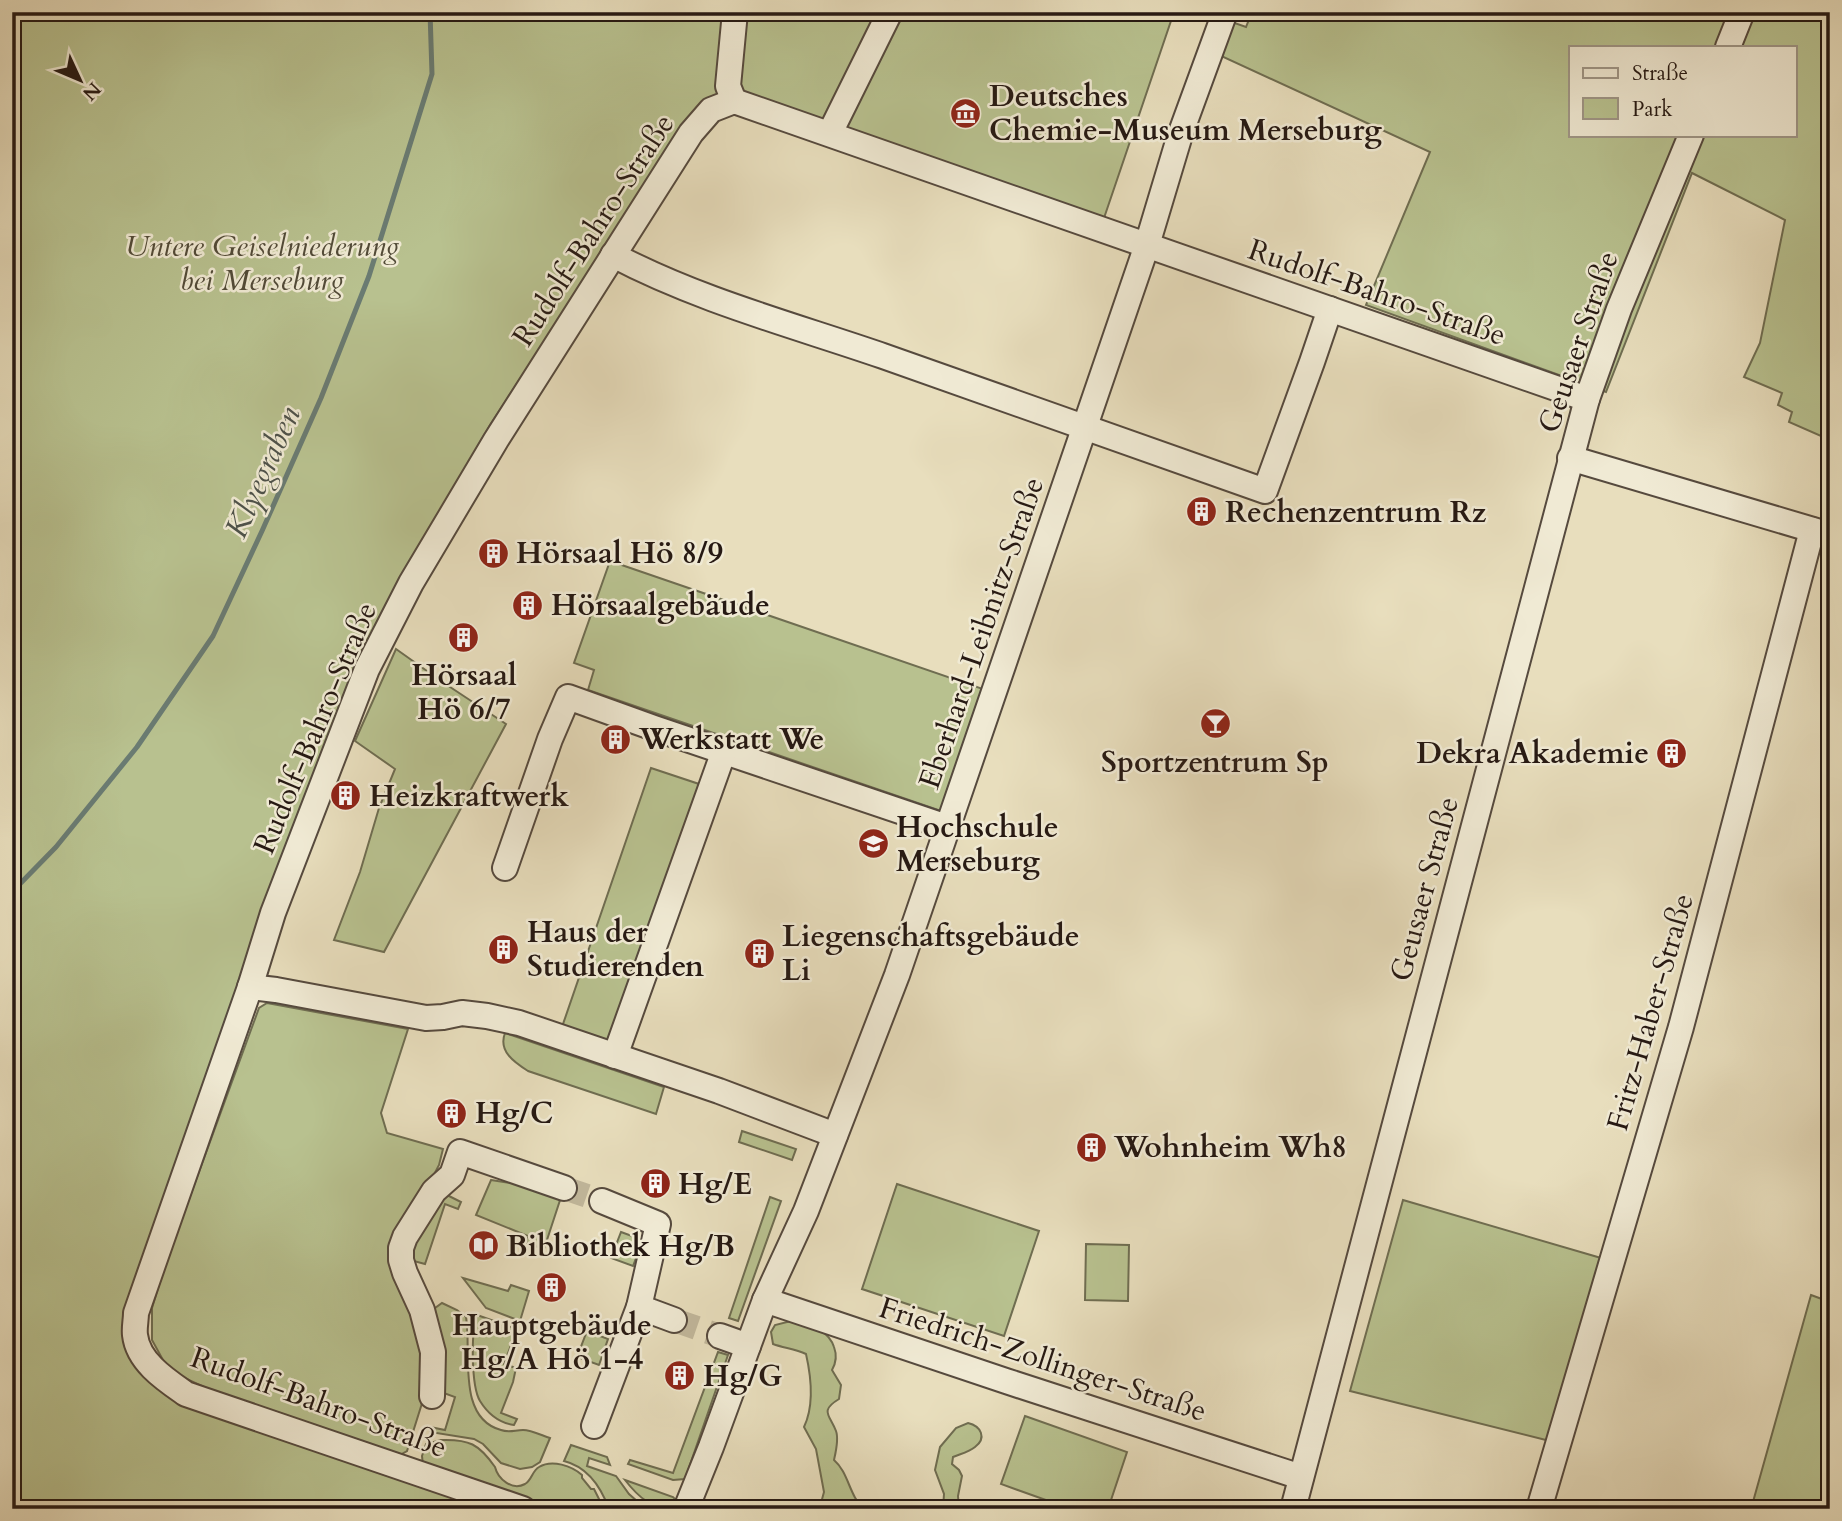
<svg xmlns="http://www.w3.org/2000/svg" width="1842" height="1521" viewBox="0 0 1842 1521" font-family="Cardo,serif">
  <rect width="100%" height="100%" fill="#e8debd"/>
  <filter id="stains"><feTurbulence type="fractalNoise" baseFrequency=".00286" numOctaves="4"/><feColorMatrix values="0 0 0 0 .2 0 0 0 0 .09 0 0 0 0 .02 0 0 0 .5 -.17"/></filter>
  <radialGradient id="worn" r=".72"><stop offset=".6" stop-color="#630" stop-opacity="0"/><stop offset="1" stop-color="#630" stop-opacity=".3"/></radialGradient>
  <!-- green -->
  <g fill="#b8c18f" stroke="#6f6d51" stroke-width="2" fill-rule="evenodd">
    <path d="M12 12H730L720 92 592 268 490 425 400 583 356 678 316 768 128 1318 139 1365 501 1509H12Z"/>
    <path d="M744 12H1174L1104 218 739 91Z"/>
    <path d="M1252 12H1830V455L1822 453 1828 439 1789 422 1792 412 1778 405 1782 393 1744 377 1760 343 1785 220 1692 173 1606 392 1366 305 1430 152 1219 55 1229 21 1246 27ZM1571 47H1795V135H1571Z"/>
    <path d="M610 561 983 689 941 811 588 690 594 670 574 663Z"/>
    <path d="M396 649 441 681 506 724 384 952 334 940 360 872 379 808 395 769 355 741Z"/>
    <path d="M651 768 702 785 613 1045 562 1027Z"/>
    <path d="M267 1003 408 1029 381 1113 387 1133 443 1149 439 1165 396 1248 429 1381 407 1451 398 1456 204 1399V1387L169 1371 152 1340V1308L166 1262 259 1008Z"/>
    <path d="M505 1033 664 1087 656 1114 528 1071C514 1062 498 1051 505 1033Z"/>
    <path d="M742 1131 796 1149 792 1160 739 1142Z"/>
    <path d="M491 1180 563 1191 544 1249 526 1243 528 1236 476 1215Z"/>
    <path d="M897 1184 1039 1231 1004 1336 862 1289Z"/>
    <path d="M445 1194 461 1202 458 1209 445 1204 425 1264 410 1260 412 1237Z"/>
    <path d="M770 1197 781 1201 738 1321 729 1318Z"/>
    <path d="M1403 1200 1601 1258 1550 1441 1350 1391Z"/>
    <path d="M621 1232 643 1240 633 1266 611 1258Z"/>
    <path d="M1086 1244 1129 1245 1128 1301 1085 1300Z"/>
    <path d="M463 1278 508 1291 511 1285 529 1291 520 1321 486 1308Z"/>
    <path d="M1811 1295 1830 1302V1509H1751Z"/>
    <path d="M442 1303 457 1310 466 1317C472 1351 456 1418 501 1430 509 1433 515 1430 523 1430 531 1430 541 1435 550 1438L540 1462 532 1467 520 1469 501 1463 483 1444 474 1439 430 1432V1427L445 1430 455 1397 441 1392 431 1311Z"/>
    <path d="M477 1315 517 1329 504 1364 516 1368 513 1382 501 1413 517 1419 514 1425C500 1423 488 1414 480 1401 471 1386 471 1331 477 1315Z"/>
    <path d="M791 1321C808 1326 828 1328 834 1347 837 1355 836 1363 832 1370L841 1385 839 1399C819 1411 830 1415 836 1431 839 1439 836 1451 834 1460 849 1473 849 1496 864 1509H822L821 1503 824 1492 816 1449 804 1427C814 1406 811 1376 806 1354 795 1349 784 1348 773 1344L771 1332 775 1325Z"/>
    <path d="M587 1331 608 1339 599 1365 577 1357Z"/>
    <path d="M718 1352 728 1355 685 1479 673 1480 628 1464 630 1460 673 1473Z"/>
    <path d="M1025 1416 1127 1452 1108 1509H1071L1001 1484Z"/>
    <path d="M968 1423C981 1426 987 1438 975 1447 969 1452 960 1454 953 1457L952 1464 959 1470 962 1476 958 1496 959 1509H943L944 1494 935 1470 940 1447 956 1428Z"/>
    <path d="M441 1440C469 1439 479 1444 495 1467 498 1479 512 1491 525 1484 532 1480 532 1471 539 1467 552 1459 572 1466 582 1475V1478L591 1489H594L604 1509H551L423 1465 422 1456 426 1444Z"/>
    <path d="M571 1445 607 1457 610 1465 589 1458 587 1466 616 1476 629 1494 646 1509H609C601 1487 588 1467 564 1461Z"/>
    <path d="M625 1480 673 1497 678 1502 675 1509C652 1509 639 1498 625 1480Z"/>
  </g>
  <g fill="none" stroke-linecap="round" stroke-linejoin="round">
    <!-- stream -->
    <path stroke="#6a7b72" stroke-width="5" d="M12 892 56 847 137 747 213 636 262 531 321 398 369 276 432 74 430 12"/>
    <!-- minor-tunnel -->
    <g stroke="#c1b79b" stroke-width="24" stroke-dasharray="24 12" stroke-linecap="butt">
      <path d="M564 1188 602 1201"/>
      <path d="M674 1320 720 1336"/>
    </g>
    <defs>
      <g id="minor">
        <path d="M1728 47 1742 12"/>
        <path d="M734 101 728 86 735 12"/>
        <path d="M830 133 890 12"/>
        <path d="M613 255C698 300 793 325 883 356 1010 400 1137 446 1265 491L1312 362 1330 309"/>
        <path d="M1570 458 1830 535"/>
        <path d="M505 868 550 739 568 697 654 728 947 827"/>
        <path d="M250 987 276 990 426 1018 443 1017 462 1013 487 1016 519 1023 719 1091 835 1135"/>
        <path d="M615 1056 724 751"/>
        <path d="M765 1300 1006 1381 1301 1477"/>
        <path d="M639 1307 674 1320"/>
        <path d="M720 1336 748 1346"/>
        <path d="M432 1396 433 1352 422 1310 405 1273 401 1260V1248L405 1237 434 1191 452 1175 460 1152 564 1188"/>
        <path d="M594 1426 639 1307 658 1224 602 1201"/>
        <path d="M523 1509 186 1394C166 1380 138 1362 135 1335 134 1328 136 1320 136 1313L250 987 273 913 367 669 411 583 496 440 691 133 711 110 734 101 1587 399"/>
        <path d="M686 1509 711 1447 765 1300 806 1211 897 975 1147 245 1180 135 1225 12"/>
        <path d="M1293 1509 1587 399 1619 309 1691 135"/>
        <path d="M1539 1509 1681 1027 1812 530"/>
      </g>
    </defs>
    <!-- minor casing -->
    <use href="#minor" stroke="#564a3e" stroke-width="28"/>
    <!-- minor -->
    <use href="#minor" stroke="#f0ead4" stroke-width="24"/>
  </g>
  <!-- icons -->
  <defs>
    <symbol id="museum-disc" viewBox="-11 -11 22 22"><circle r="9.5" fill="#8f2418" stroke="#f0ead4"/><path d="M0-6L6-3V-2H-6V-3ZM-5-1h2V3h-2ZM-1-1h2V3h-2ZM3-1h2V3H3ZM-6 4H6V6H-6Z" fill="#fff"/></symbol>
    <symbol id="building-disc" viewBox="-11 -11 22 22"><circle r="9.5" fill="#8f2418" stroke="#f0ead4"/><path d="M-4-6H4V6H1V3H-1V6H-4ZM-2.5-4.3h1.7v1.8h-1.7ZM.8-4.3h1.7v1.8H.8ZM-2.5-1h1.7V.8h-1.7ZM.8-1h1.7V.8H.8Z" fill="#fff"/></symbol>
    <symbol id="bar-disc" viewBox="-11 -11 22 22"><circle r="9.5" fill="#8f2418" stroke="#f0ead4"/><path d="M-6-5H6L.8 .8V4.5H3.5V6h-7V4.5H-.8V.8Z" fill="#fff"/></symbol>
    <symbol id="university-disc" viewBox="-11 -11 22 22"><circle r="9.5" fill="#8f2418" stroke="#f0ead4"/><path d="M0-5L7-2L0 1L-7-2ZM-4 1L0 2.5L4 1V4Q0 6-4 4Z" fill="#fff"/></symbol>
    <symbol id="library-disc" viewBox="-11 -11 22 22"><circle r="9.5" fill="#8f2418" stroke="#f0ead4"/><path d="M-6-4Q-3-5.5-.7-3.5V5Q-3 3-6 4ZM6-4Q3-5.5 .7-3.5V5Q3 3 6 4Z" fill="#fff"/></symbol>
  </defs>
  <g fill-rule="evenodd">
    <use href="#museum-disc" x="948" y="96" width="35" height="35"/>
    <use href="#building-disc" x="1184" y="494" width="35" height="35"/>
    <use href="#building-disc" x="476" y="536" width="35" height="35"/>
    <use href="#building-disc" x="510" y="588" width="35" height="35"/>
    <use href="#building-disc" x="446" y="620" width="35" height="35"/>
    <use href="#bar-disc" x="1198" y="706" width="35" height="35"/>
    <use href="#building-disc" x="598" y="722" width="35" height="35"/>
    <use href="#building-disc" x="1654" y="736" width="35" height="35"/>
    <use href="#building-disc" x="328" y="778" width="35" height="35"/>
    <use href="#university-disc" x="856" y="826" width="35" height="35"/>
    <use href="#building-disc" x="486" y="932" width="35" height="35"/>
    <use href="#building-disc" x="742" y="936" width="35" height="35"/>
    <use href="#building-disc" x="434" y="1096" width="35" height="35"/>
    <use href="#building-disc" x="1074" y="1130" width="35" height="35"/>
    <use href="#building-disc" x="638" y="1166" width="35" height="35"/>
    <use href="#library-disc" x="466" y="1228" width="35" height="35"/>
    <use href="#building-disc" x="534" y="1270" width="35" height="35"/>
    <use href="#building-disc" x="662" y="1358" width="35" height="35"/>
  </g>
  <g text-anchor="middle" stroke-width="5" stroke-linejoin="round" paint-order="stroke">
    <!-- poi labels -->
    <g font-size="30" font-weight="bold" fill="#261913" stroke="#f0ead4" text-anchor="start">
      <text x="989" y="106">Deutsches<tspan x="989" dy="34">Chemie-Museum Merseburg</tspan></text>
      <text x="1225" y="522">Rechenzentrum Rz</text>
      <text x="516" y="563">Hörsaal Hö 8/9</text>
      <text x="551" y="615">Hörsaalgebäude</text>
      <text x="464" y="685" text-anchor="middle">Hörsaal<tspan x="464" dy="34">Hö 6/7</tspan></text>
      <text x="639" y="749">Werkstatt We</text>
      <text x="1649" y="763" text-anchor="end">Dekra Akademie</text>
      <text x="1215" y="772" text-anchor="middle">Sportzentrum Sp</text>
      <text x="369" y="806">Heizkraftwerk</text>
      <text x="896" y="837">Hochschule<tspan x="896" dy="34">Merseburg</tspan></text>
      <text x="527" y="942">Haus der<tspan x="527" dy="34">Studierenden</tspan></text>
      <text x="782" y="946">Liegenschaftsgebäude<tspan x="782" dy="34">Li</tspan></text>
      <text x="475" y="1123">Hg/C</text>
      <text x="1114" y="1157">Wohnheim Wh8</text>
      <text x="678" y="1194">Hg/E</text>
      <text x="506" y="1256">Bibliothek Hg/B</text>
      <text x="552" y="1335" text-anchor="middle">Hauptgebäude<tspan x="552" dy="34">Hg/A Hö 1-4</tspan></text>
      <text x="703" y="1386">Hg/G</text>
    </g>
    <!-- street labels -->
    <g font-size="30" fill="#261913" stroke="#f0ead4">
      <text transform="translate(593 230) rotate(-57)" y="10">Rudolf-Bahro-Straße</text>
      <text transform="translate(1377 292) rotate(19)" y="10">Rudolf-Bahro-Straße</text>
      <text transform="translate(1578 342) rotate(-71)" y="10">Geusaer Straße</text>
      <text transform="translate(981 633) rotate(-71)" y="10">Eberhard-Leibnitz-Straße</text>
      <text transform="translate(315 728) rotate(-67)" y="10">Rudolf-Bahro-Straße</text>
      <text transform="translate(1424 889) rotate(-75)" y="10">Geusaer Straße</text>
      <text transform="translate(1650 1012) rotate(-74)" y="10">Fritz-Haber-Straße</text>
      <text transform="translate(1043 1359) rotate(18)" y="10">Friedrich-Zollinger-Straße</text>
      <text transform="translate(319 1402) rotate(20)" y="10">Rudolf-Bahro-Straße</text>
    </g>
    <!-- park labels -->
    <g font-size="30" font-style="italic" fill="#524b38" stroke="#f0ead4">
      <text x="262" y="256">Untere Geiselniederung<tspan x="262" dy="34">bei Merseburg</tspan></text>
    </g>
    <!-- water labels -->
    <g font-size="32" font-style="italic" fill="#4e524a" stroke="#f0ead4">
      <text transform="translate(262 472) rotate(-66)" y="11">Klyegraben</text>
    </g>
  </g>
  <!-- margin -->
  <rect width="1842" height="1521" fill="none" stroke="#e8debd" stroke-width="42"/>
  <rect x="14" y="14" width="1814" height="1493" fill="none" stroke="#261913" stroke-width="3.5"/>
  <rect x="21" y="21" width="1800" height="1479" fill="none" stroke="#261913" stroke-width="2"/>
  <!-- legend -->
  <rect x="1569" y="46" width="228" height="91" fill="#f0ead4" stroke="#9f9687" stroke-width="2"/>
  <rect x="1583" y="68" width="35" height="10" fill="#f0ead4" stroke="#9f9687" stroke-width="2"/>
  <text x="1632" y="80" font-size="21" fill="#261913">Straße</text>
  <rect x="1583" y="98" width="35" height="21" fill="#b8c18f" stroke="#9f9687" stroke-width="2"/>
  <text x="1632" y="116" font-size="21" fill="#261913">Park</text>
  <!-- north arrow -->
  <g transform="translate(80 80) rotate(134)" stroke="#f0ead4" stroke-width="5" paint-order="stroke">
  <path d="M0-5L12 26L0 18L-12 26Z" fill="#261913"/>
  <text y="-10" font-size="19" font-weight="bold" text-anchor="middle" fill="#261913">N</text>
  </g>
  <rect width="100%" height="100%" filter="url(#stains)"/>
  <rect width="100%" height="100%" fill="url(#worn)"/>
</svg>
